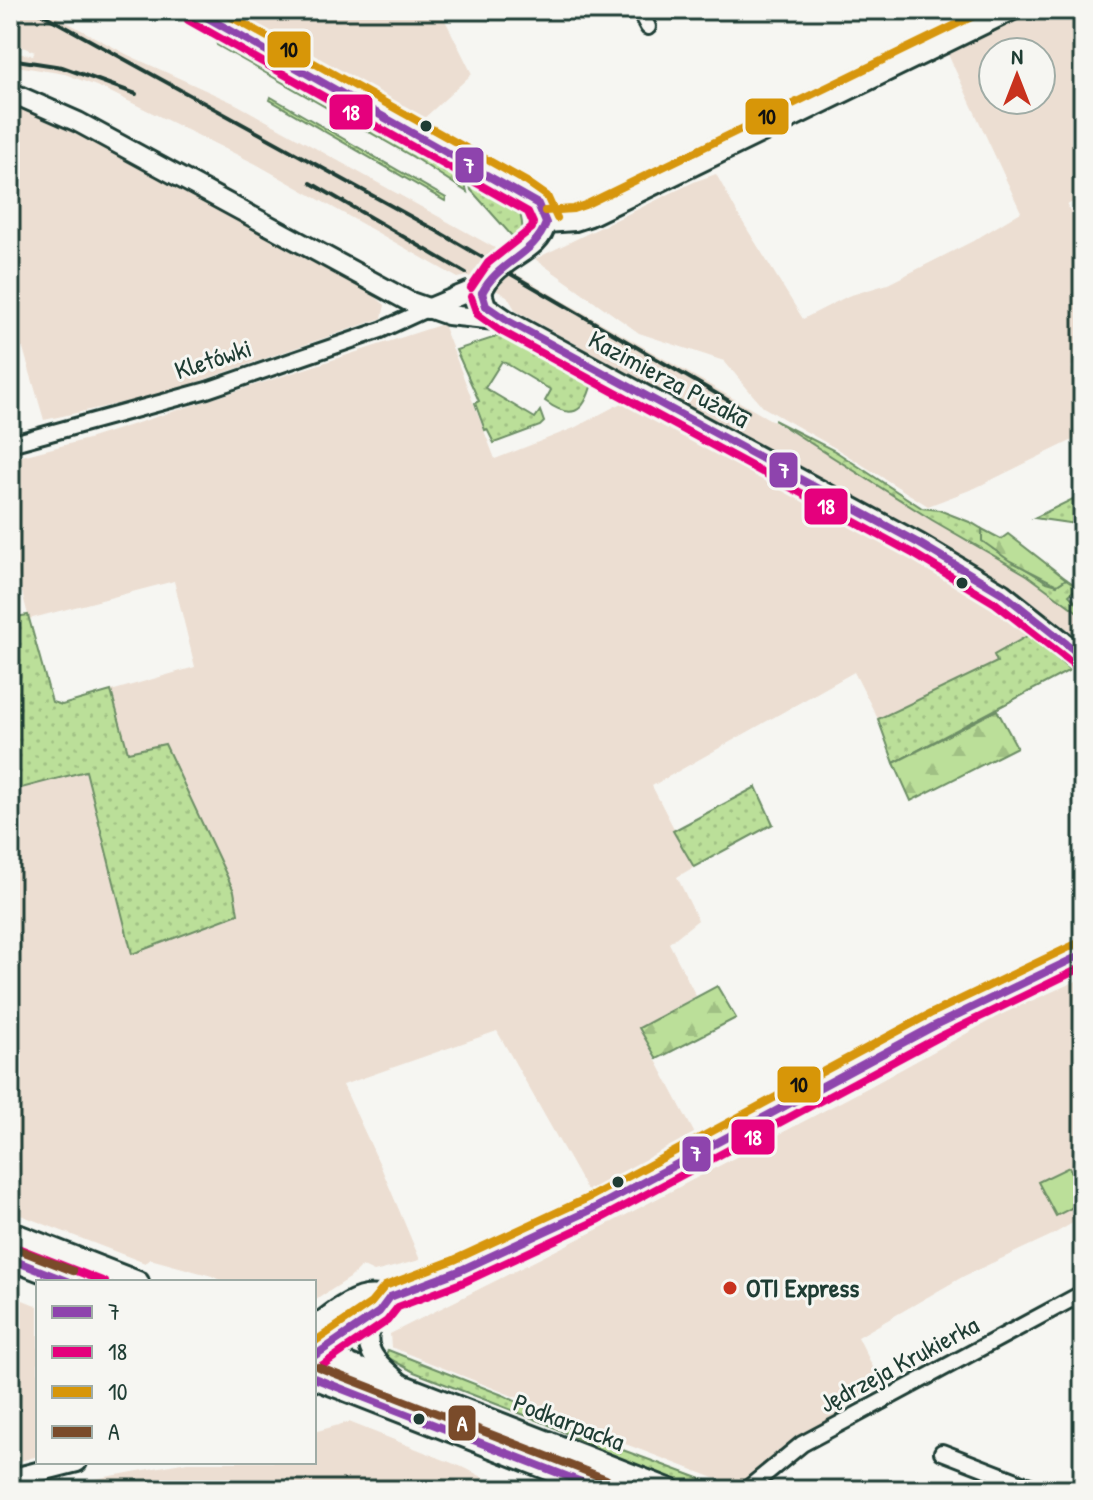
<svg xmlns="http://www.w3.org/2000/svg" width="1093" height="1500" viewBox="0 0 1093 1500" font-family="'Patrick Hand',sans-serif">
  <defs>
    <pattern id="grass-dots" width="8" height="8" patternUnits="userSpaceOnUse" patternTransform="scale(2)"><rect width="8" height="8" fill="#bbdf99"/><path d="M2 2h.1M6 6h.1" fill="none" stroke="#a0c084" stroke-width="1.8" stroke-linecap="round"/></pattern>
    <pattern id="forest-firs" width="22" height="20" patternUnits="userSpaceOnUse" patternTransform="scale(2)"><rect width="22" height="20" fill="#bbdf99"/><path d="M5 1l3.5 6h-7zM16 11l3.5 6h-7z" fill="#a0c084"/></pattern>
  </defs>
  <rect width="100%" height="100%" fill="#f6f6f2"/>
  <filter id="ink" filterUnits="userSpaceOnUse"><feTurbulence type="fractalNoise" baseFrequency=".0125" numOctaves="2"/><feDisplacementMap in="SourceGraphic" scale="16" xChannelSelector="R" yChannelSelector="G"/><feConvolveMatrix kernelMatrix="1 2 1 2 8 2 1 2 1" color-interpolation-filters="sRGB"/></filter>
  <g filter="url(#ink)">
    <!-- built -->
    <g fill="#ecded2" fill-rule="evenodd">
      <path d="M10 10H44L128 55 236 104 495 248 487 257 778 424 1027 575 1083 616V642L1017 590 968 561 516 311 507 296 468 276 458 278 256 164 104 89 65 74 10 65V53L33 55 35 52 10 42Z"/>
      <path d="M216 10H440L472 74 420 122Z"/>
      <path d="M1034 10H1083V197L1067 205 1083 234V359L1071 367 1083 389V435L975 488 928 506 837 449 763 407 724 361 639 333 535 259 696 181 716 174 739 216 803 319 848 296 888 284 973 241 1021 212 946 50ZM993 52H1041V100H993Z"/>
      <path d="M10 99 99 140 150 169 149 172 371 293 385 305 382 318 163 394 44 420 23 348 10 351Z"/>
      <path d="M443 324 495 459 574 428 625 401 990 600 1029 635 995 654 997 662 878 719 854 672 652 786 694 867 677 877 698 920 669 943 696 996 639 1028 697 1138 589 1194 497 1031 343 1085 381 1167 420 1260 374 1272 363 1267 360 1268 350 1278 314 1301V1282H223L212 1276 150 1259 145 1263 10 1211V791L85 771 132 954 238 914 234 891 165 744 128 752 111 691 195 667 174 581 29 619 10 546V459L88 439Z"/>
      <path d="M1083 978V1217L1052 1235 964 1276 858 1337 880 1381 740 1488 581 1427 540 1407 391 1347 390 1334 624 1216 869 1087 1002 1014Z"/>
      <path d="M10 1295 38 1306V1456L10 1464Z"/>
      <path d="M349 1422 467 1469 507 1490H36L187 1462H314V1432Z"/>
    </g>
    <!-- grass -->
    <g fill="url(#grass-dots)" stroke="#6d8e66" stroke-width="2">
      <path d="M215 37 408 144 406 148 415 152 418 148 463 175 467 192 413 157 217 45Z"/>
      <path d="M271 97 446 198 445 201 270 100Z"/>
      <path d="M469 179 520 213C522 223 525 229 517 238L511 235 471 190Z"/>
      <path d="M505 334 591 379 592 383C584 414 571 420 545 401L551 390 502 361 485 388 535 418 540 411 544 422 540 426 494 443 487 429 485 430 475 403 479 401 456 350Z"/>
      <path d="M774 420 835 451 922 508 939 510 972 523 982 529 992 548 1047 582 1057 585 1066 579 1078 587 1069 595 1083 610V616L1027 575 932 520Z"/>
      <path d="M1083 494V525L1034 518Z"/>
      <path d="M28 615 52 702 62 705 111 691 128 752 165 744 234 891 238 914 132 954 86 771 10 791V618Z"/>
      <path d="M1029 635 1070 670 894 763 878 719 997 662 994 655Z"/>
      <path d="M756 787 773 824 694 867 673 831Z"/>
      <path d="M388 1350 505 1396 582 1435 731 1490 695 1489 617 1458 545 1423 414 1372 385 1356Z"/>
    </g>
    <!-- forest -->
    <g fill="url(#forest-firs)" stroke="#6d8e66" stroke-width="2">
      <path d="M982 529 1001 539 1008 534 1066 579 1057 585 1010 561 982 541Z"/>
      <path d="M997 710 1017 747 911 801 894 763Z"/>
      <path d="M717 986 736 1018 657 1059 639 1028Z"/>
    </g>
    <!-- park -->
    <path fill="#bbdf99" stroke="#6d8e66" stroke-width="2" d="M1069 1167 1083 1194V1202L1056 1216 1038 1182Z"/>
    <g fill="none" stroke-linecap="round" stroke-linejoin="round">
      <defs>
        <g id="street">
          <path d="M639 10 648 27"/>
          <path d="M10 444 207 390 381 330 427 309"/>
          <path d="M942 1452 1040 1490"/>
          <path d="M746 1490 802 1444 1083 1293"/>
        </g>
        <g id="secondary">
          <path d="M194 10 520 192 538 204 546 223C541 254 493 258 482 293"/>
          <path d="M10 92 78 122 408 301 448 315 505 321"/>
          <path d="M546 223 575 221 590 216 1013 10"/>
          <path d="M482 293 486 306 508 321 920 544 1002 593 1083 657"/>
          <path d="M427 309 468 292 482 293"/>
          <path d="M375 1315C358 1348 376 1362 399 1382"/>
          <path d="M314 1327C328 1316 348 1299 366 1296 378 1294 387 1299 399 1294L459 1271 595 1208 936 1025 1083 954"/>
          <path d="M314 1356 379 1312 390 1297"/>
          <path d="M10 1479 77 1462"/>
        </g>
        <g id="primary">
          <path d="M10 1232 138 1282"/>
          <path d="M10 1259 69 1282"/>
          <path d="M314 1351 671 1490"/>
          <path d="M314 1378 602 1490"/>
        </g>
      </defs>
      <!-- street casing -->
      <use href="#street" stroke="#1f3d34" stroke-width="20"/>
      <!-- secondary casing -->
      <use href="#secondary" stroke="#1f3d34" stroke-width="24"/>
      <!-- primary casing -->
      <use href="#primary" stroke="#1f3d34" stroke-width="26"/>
      <!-- street -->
      <use href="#street" stroke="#f6f6f2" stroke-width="14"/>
      <!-- secondary -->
      <use href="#secondary" stroke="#f6f6f2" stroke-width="18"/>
      <!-- primary -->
      <use href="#primary" stroke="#f6f6f2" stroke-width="20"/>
      <!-- rail -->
      <g stroke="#1f3d34" stroke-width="4">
        <path d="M35 10 437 231 748 412"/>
        <path d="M10 59 62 67 136 94"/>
        <path d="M311 183 466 273"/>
      </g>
      <defs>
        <g id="bus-1">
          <path d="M194 10 538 204 546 223C535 255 497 262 482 293"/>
          <path d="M482 293 486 306 508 321 920 544 1002 593 1083 657"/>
          <path d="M10 1259 69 1282"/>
          <path d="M314 1356 379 1312 390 1297 459 1271 595 1208 936 1025 1083 954"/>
          <path d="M314 1378 602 1490"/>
        </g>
        <g id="bus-2">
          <path d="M188 20 528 212 533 223 532 228 488 263 471 288"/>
          <path d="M471 297 477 314 501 331 914 554 995 603 1076 666"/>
          <path d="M10 1245 105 1282"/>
          <path d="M321 1366 387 1321 398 1307 464 1282 600 1219 941 1036 1083 967"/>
        </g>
        <g id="bus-3">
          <path d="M219 10 527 182 547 196 557 218"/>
          <path d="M545 211 573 209 585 205 986 10"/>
          <path d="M314 1342 371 1303 385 1286 454 1260 590 1197 930 1014 1078 943"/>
        </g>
        <g id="bus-4">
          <path d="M14 1248 73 1271"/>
          <path d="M318 1367 606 1479"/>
        </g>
      </defs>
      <!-- bus-1 casing -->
      <use href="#bus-1" stroke="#f6f6f2" stroke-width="14"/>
      <!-- bus-2 casing -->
      <use href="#bus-2" stroke="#f6f6f2" stroke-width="14"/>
      <!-- bus-3 casing -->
      <use href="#bus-3" stroke="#f6f6f2" stroke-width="14"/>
      <!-- bus-4 casing -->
      <use href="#bus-4" stroke="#f6f6f2" stroke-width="14"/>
      <!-- bus-1 -->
      <use href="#bus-1" stroke="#8e44ad" stroke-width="8"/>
      <!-- bus-2 -->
      <use href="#bus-2" stroke="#e5007d" stroke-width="8"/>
      <!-- bus-3 -->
      <use href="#bus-3" stroke="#d79608" stroke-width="8"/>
      <!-- bus-4 -->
      <use href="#bus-4" stroke="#7a4b2a" stroke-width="8"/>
    </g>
  </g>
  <!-- markers -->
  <g fill="#1f3d34" stroke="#f6f6f2" stroke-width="3">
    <circle cx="426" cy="126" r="7"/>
    <circle cx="962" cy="583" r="7"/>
    <circle cx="618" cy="1182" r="7"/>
    <circle cx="419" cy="1419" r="7"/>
  </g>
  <circle fill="#c8321e" stroke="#f6f6f2" stroke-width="3" cx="730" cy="1288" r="8"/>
  <g text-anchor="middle" stroke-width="6" stroke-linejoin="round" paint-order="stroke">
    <!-- street labels -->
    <g font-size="26" fill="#1f3d34" stroke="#f6f6f2">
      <text transform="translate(213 359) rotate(-18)" y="9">Kletówki</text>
      <text transform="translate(669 379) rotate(28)" y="9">Kazimierza Pużaka</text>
      <text transform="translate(899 1364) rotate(-28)" y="9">Jędrzeja Krukierka</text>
      <text transform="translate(569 1422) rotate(21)" y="9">Podkarpacka</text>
    </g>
    <!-- poi labels -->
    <g font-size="26" font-weight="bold" fill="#1f3d34" stroke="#f6f6f2" text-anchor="start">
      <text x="746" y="1297">OTI Express</text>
    </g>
  </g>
  <g stroke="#f6f6f2" stroke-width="3">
    <rect x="266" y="30" width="46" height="39" rx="8" fill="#d79608"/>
    <rect x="328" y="93" width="46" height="38" rx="8" fill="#e5007d"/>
    <rect x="744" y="97" width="46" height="39" rx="8" fill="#d79608"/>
    <rect x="454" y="146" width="31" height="38" rx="8" fill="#8e44ad"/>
    <rect x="768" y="451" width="31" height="38" rx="8" fill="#8e44ad"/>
    <rect x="803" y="487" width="46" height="39" rx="8" fill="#e5007d"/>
    <rect x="776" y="1065" width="46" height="39" rx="8" fill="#d79608"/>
    <rect x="730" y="1118" width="46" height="38" rx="8" fill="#e5007d"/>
    <rect x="681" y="1135" width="31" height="38" rx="8" fill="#8e44ad"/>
    <rect x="447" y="1404" width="30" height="38" rx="8" fill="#7a4b2a"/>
  </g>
  <g font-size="22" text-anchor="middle" font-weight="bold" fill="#fff">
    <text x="351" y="120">18</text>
    <text x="469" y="173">7</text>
    <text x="784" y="478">7</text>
    <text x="826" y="514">18</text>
    <text x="753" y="1145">18</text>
    <text x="696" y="1161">7</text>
    <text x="462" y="1431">A</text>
  </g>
  <g font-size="22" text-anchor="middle" font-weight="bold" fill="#111">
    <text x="289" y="57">10</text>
    <text x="767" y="124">10</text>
    <text x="799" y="1092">10</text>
  </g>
  <!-- margin -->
  <rect width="1093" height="1500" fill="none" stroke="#f6f6f2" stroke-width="40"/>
  <rect x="20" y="20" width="1053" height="1460" fill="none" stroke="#1f3d34" stroke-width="3" filter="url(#ink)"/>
  <!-- legend -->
  <rect x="36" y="1280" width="280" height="184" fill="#f6f6f2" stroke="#a0aca6" stroke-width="2"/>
  <rect x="52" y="1306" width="40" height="12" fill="#8e44ad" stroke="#a0aca6" stroke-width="2"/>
  <text x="108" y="1320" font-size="24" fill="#1f3d34">7</text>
  <rect x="52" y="1346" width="40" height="12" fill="#e5007d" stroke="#a0aca6" stroke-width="2"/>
  <text x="108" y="1360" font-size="24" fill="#1f3d34">18</text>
  <rect x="52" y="1386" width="40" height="12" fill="#d79608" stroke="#a0aca6" stroke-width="2"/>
  <text x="108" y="1400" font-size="24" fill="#1f3d34">10</text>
  <rect x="52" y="1426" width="40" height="12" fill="#7a4b2a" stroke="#a0aca6" stroke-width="2"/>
  <text x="108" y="1440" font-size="24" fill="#1f3d34">A</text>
  <!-- north arrow -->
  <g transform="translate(1017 76)"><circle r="38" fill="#f6f6f2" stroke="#a0aca6" stroke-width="2"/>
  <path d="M0-6L14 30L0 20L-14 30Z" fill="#c8321e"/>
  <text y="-12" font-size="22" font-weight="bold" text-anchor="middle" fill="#1f3d34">N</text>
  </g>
</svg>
